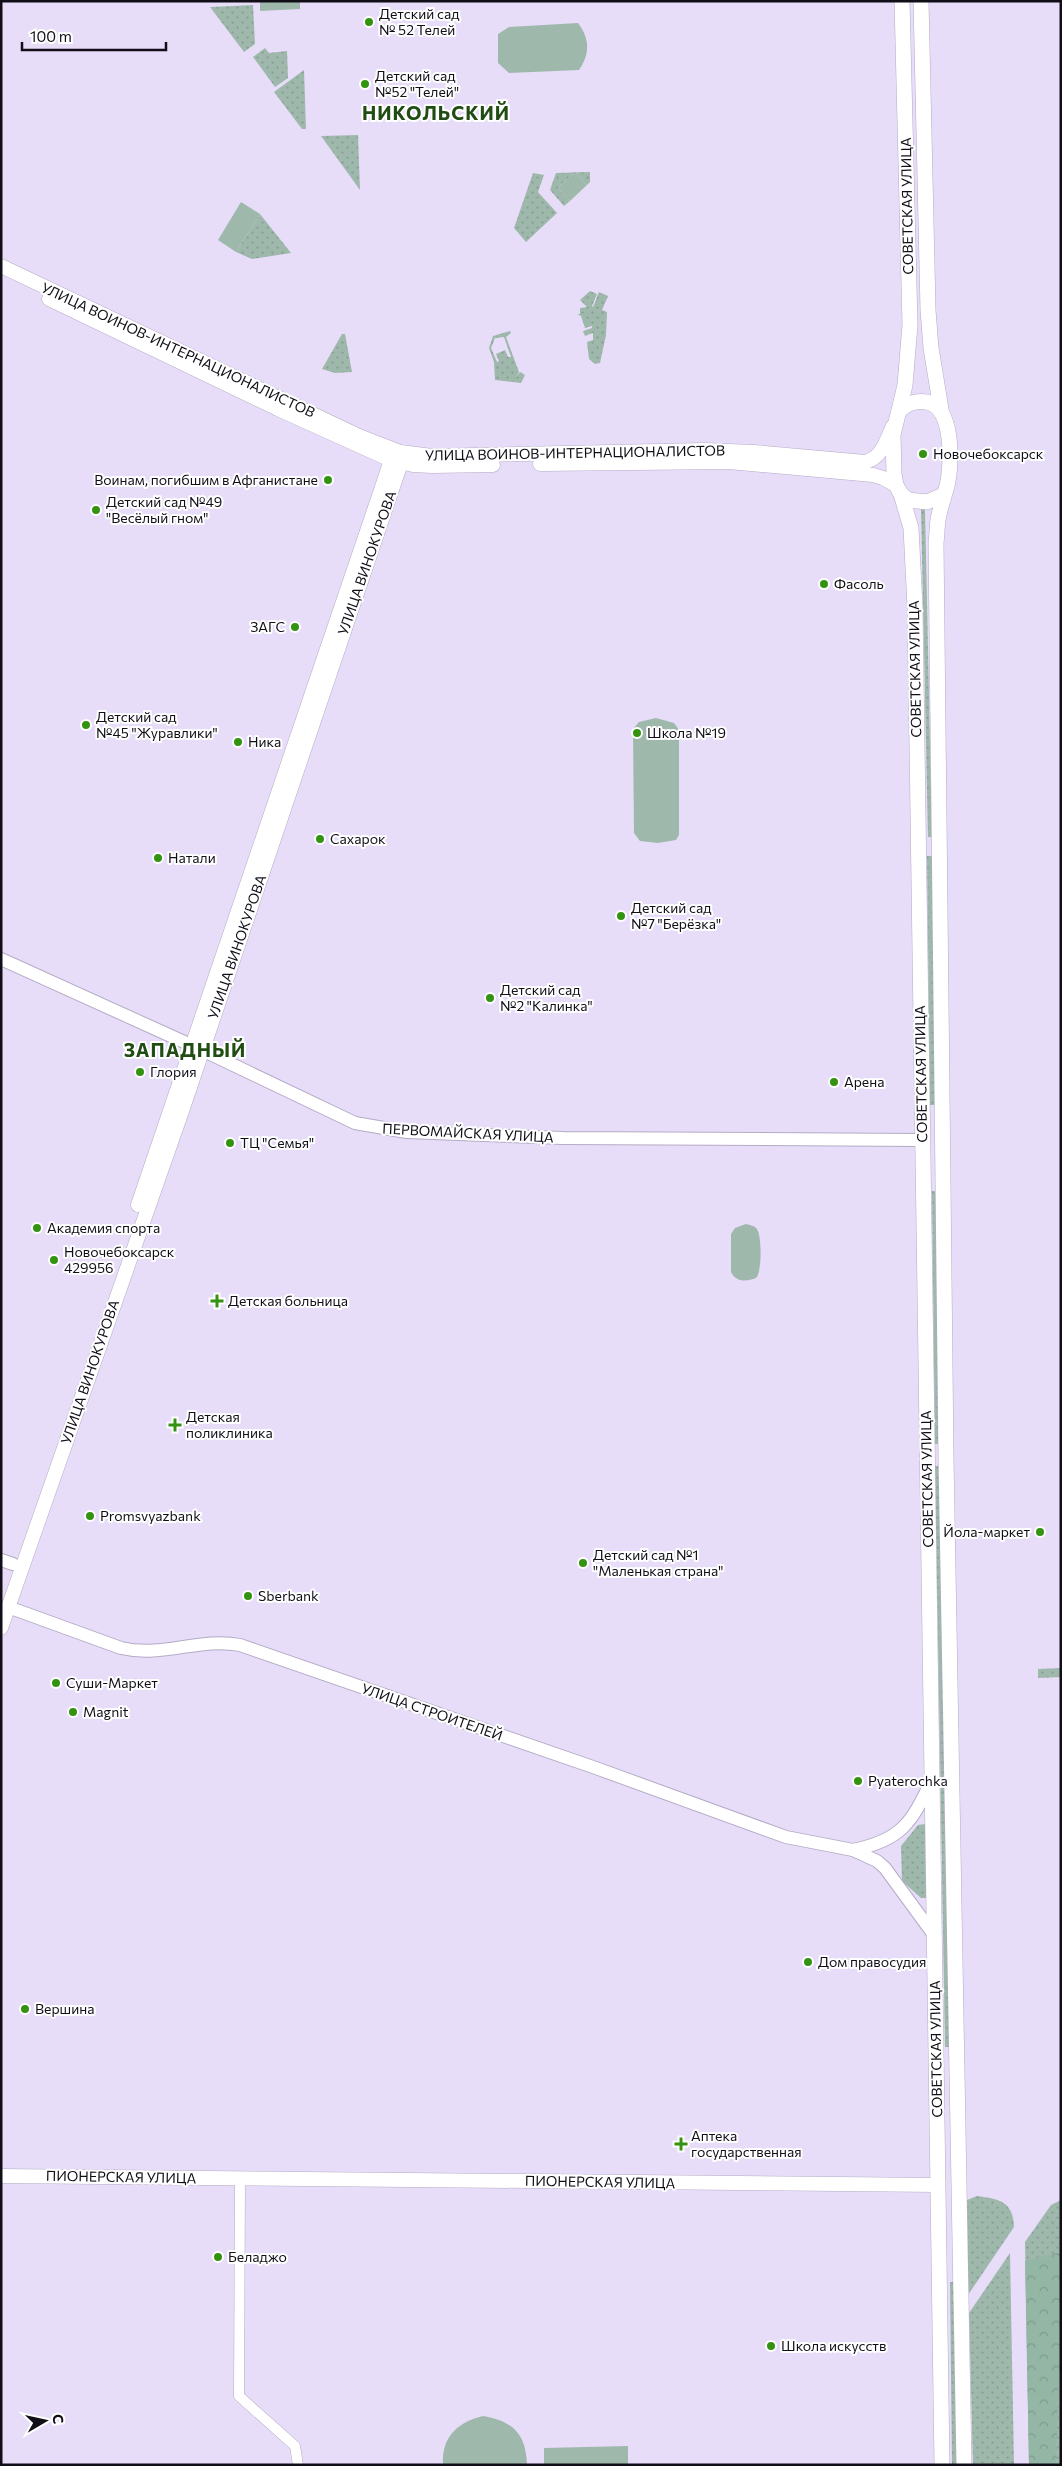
<svg xmlns="http://www.w3.org/2000/svg" width="1062" height="2466" viewBox="0 0 1062 2466" font-family="Commissioner,sans-serif">
  <defs>
    <pattern id="grass-dots" width="8" height="8" patternUnits="userSpaceOnUse" patternTransform="scale(1.25)"><rect width="8" height="8" fill="#9fb8ac"/><path d="M2 2h.1M6 6h.1" fill="none" stroke="#889d93" stroke-width="1.8" stroke-linecap="round"/></pattern>
    <pattern id="forest-crowns" width="20" height="18" patternUnits="userSpaceOnUse" patternTransform="scale(1.25)"><rect width="20" height="18" fill="#94b6a5"/><path d="M2 6a3 3 0 1 1 6 0M12 15a3 3 0 1 1 6 0" fill="none" stroke="#7f9b8d"/></pattern>
  </defs>
  <rect width="100%" height="100%" fill="#e7ddf9"/>
  <!-- grass -->
  <g fill="url(#grass-dots)" fill-rule="evenodd">
    <path d="M253 5 255 44 244 52 210 7Z"/>
    <path d="M265 48 269 53 287 51 288 78 275 87 253 57Z"/>
    <path d="M304 70 306 129H302L274 92Z"/>
    <path d="M358 135 360 190 321 136Z"/>
    <path d="M575 172 558 188 570 201 564 206 550 190 556 173 590 172V182L587 185Z"/>
    <path d="M533 173 544 175 538 192 557 213 526 242 514 228Z"/>
    <path d="M260 214 291 253 252 259 236 252Z"/>
    <path d="M590 291 597 294 592 306 593 307 599 292 608 296 602 310 607 312 606 335 600 363 595 364 589 359 587 342 593 340V333L585 336 583 331 592 328V326L585 328 581 316 577 314H580V308L587 307 580 300Z"/>
    <path d="M510 331 511 333 506 337 519 372 516 377 520 372 525 375 521 383 495 380 494 362 489 348 493 336ZM504 337 511 357H508L505 350 496 354 499 361 497 362 491 348 495 338Z"/>
    <path d="M342 334H345L352 372 335 373 322 369Z"/>
    <path d="M921 509H925L932 837H928Z"/>
    <path d="M927 856H932L935 1105H930Z"/>
    <path d="M932 1191H936L940 1444H935Z"/>
    <path d="M935 1466H940L950 2047H945Z"/>
    <path d="M1061 1668V1677L1038 1678V1669Z"/>
    <path d="M925 1824 927 1898H921L902 1881 901 1846 918 1825Z"/>
    <path d="M977 2196C999 2199 1013 2201 1014 2227L968 2295 967 2200Z"/>
    <path d="M1061 2200V2465H1029L1025 2242 1051 2205Z"/>
    <path d="M1010 2253 1014 2465H973L969 2313Z"/>
    <path d="M950 2282H955L957 2465H952Z"/>
  </g>
  <!-- forest -->
  <path fill="url(#forest-crowns)" d="M1061 2252V2370H1059L1056 2465H1029L1025 2261Z"/>
  <!-- pitch -->
  <g fill="#9fb8ac">
    <path d="M260 1H300V9L260 11Z"/>
    <path d="M578 23C590 39 590 54 579 70L509 73 498 63V34L509 27Z"/>
    <path d="M575 172 587 185 570 201 558 188Z"/>
    <path d="M241 202 260 214 236 252 218 240Z"/>
    <path d="M656 718 674 723 679 730V835L676 840 658 843 640 841 634 833 633 729 639 722Z"/>
    <path d="M746 1224C750 1225 755 1226 757 1229 762 1237 762 1272 756 1278 746 1282 736 1282 731 1272V1234L735 1228Z"/>
    <path d="M483 2416C513 2421 526 2434 527 2465H443C441 2437 458 2422 483 2416Z"/>
    <path d="M628 2446V2465H544V2448Z"/>
  </g>
  <g fill="none" stroke-linecap="round" stroke-linejoin="round">
    <defs>
      <path id="minor" d="M240 2179 239 2396 295 2446 298 2465"/>
      <g id="tertiary">
        <path d="M1 959 193 1046"/>
        <path d="M202 1050 355 1123 407 1132 563 1138 922 1140"/>
        <path d="M1 1560 13 1564"/>
        <path d="M8 1607 121 1648C164 1658 199 1637 240 1645L593 1767 786 1837 853 1850 877 1861 885 1868 934 1935"/>
        <path d="M853 1850C902 1840 911 1823 932 1780"/>
      </g>
      <g id="secondary">
        <path d="M1 266 359 436 400 452 432 456 704 450 754 452 865 462C882 458 886 441 893 426"/>
        <path d="M49 299 278 409 391 460 413 465 432 466 493 465"/>
        <path d="M540 464 729 462 873 475 883 478 896 485"/>
        <path d="M138 1205 381 490 391 460 400 452"/>
        <path d="M1 1628 181 1114 401 463 400 452"/>
        <path d="M1 2176 938 2185"/>
      </g>
      <g id="primary">
        <path d="M902 1 910 325 905 385 893 435 894 474 896 485 901 494 908 500 927 502 943 495"/>
        <path d="M921 1 928 310 931 348 941 409"/>
        <path d="M899 411C907 403 916 400 927 402 954 407 952 465 947 486 944 497 940 508 938 520 937 527 937 535 936 543L946 1458 964 2465"/>
        <path d="M901 494 911 528 915 607 942 2465"/>
      </g>
    </defs>
    <!-- minor casing -->
    <use href="#minor" stroke="#b4abc5" stroke-width="11"/>
    <!-- tertiary casing -->
    <use href="#tertiary" stroke="#b4abc5" stroke-width="14"/>
    <!-- secondary casing -->
    <use href="#secondary" stroke="#b4abc5" stroke-width="15"/>
    <!-- primary casing -->
    <use href="#primary" stroke="#b4abc5" stroke-width="16"/>
    <!-- minor -->
    <use href="#minor" stroke="#fff" stroke-width="10"/>
    <!-- tertiary -->
    <use href="#tertiary" stroke="#fff" stroke-width="12"/>
    <!-- secondary -->
    <use href="#secondary" stroke="#fff" stroke-width="14"/>
    <!-- primary -->
    <use href="#primary" stroke="#fff" stroke-width="15"/>
  </g>
  <!-- markers -->
  <g fill="#339311" stroke="#fff" stroke-width="2">
    <circle cx="369" cy="22" r="5"/>
    <circle cx="365" cy="84" r="5"/>
    <circle cx="923" cy="454" r="5"/>
    <circle cx="328" cy="480" r="5"/>
    <circle cx="96" cy="510" r="5"/>
    <circle cx="824" cy="584" r="5"/>
    <circle cx="295" cy="627" r="5"/>
    <circle cx="86" cy="725" r="5"/>
    <circle cx="637" cy="733" r="5"/>
    <circle cx="238" cy="742" r="5"/>
    <circle cx="320" cy="839" r="5"/>
    <circle cx="158" cy="858" r="5"/>
    <circle cx="621" cy="916" r="5"/>
    <circle cx="490" cy="998" r="5"/>
    <circle cx="140" cy="1072" r="5"/>
    <circle cx="834" cy="1082" r="5"/>
    <circle cx="230" cy="1143" r="5"/>
    <circle cx="37" cy="1228" r="5"/>
    <circle cx="54" cy="1260" r="5"/>
    <path d="M214.5 1293.5h5v5h5v5h-5v5h-5v-5h-5v-5h5z"/>
    <path d="M172.5 1417.5h5v5h5v5h-5v5h-5v-5h-5v-5h5z"/>
    <circle cx="90" cy="1516" r="5"/>
    <circle cx="1040" cy="1532" r="5"/>
    <circle cx="583" cy="1563" r="5"/>
    <circle cx="248" cy="1596" r="5"/>
    <circle cx="56" cy="1683" r="5"/>
    <circle cx="73" cy="1712" r="5"/>
    <circle cx="858" cy="1781" r="5"/>
    <circle cx="808" cy="1962" r="5"/>
    <circle cx="25" cy="2009" r="5"/>
    <path d="M678.5 2136.5h5v5h5v5h-5v5h-5v-5h-5v-5h5z"/>
    <circle cx="218" cy="2257" r="5"/>
    <circle cx="771" cy="2346" r="5"/>
  </g>
  <g text-anchor="middle" stroke-width="4" stroke-linejoin="round" paint-order="stroke">
    <!-- poi labels -->
    <g font-size="14" fill="#110e17" stroke="#fff" text-anchor="start">
      <text x="379" y="19">Детский сад<tspan x="379" dy="16">№ 52 Телей</tspan></text>
      <text x="375" y="81">Детский сад<tspan x="375" dy="16">№52 "Телей"</tspan></text>
      <text x="933" y="459">Новочебоксарск</text>
      <text x="318" y="485" text-anchor="end">Воинам, погибшим в Афганистане</text>
      <text x="106" y="507">Детский сад №49<tspan x="106" dy="16">"Весёлый гном"</tspan></text>
      <text x="834" y="589">Фасоль</text>
      <text x="285" y="632" text-anchor="end">ЗАГС</text>
      <text x="96" y="722">Детский сад<tspan x="96" dy="16">№45 "Журавлики"</tspan></text>
      <text x="647" y="738">Школа №19</text>
      <text x="248" y="747">Ника</text>
      <text x="330" y="844">Сахарок</text>
      <text x="168" y="863">Натали</text>
      <text x="631" y="913">Детский сад<tspan x="631" dy="16">№7 "Берёзка"</tspan></text>
      <text x="500" y="995">Детский сад<tspan x="500" dy="16">№2 "Калинка"</tspan></text>
      <text x="150" y="1077">Глория</text>
      <text x="844" y="1087">Арена</text>
      <text x="240" y="1148">ТЦ "Семья"</text>
      <text x="47" y="1233">Академия спорта</text>
      <text x="64" y="1257">Новочебоксарск<tspan x="64" dy="16">429956</tspan></text>
      <text x="228" y="1306">Детская больница</text>
      <text x="186" y="1422">Детская<tspan x="186" dy="16">поликлиника</tspan></text>
      <text x="100" y="1521">Promsvyazbank</text>
      <text x="1030" y="1537" text-anchor="end">Йола-маркет</text>
      <text x="593" y="1560">Детский сад №1<tspan x="593" dy="16">"Маленькая страна"</tspan></text>
      <text x="258" y="1601">Sberbank</text>
      <text x="66" y="1688">Суши-Маркет</text>
      <text x="83" y="1717">Magnit</text>
      <text x="868" y="1786">Pyaterochka</text>
      <text x="818" y="1967">Дом правосудия</text>
      <text x="35" y="2014">Вершина</text>
      <text x="691" y="2141">Аптека<tspan x="691" dy="16">государственная</tspan></text>
      <text x="228" y="2262">Беладжо</text>
      <text x="781" y="2351">Школа искусств</text>
    </g>
    <!-- street labels -->
    <g font-size="14" fill="#110e17" stroke="#fff">
      <text transform="translate(907 206) rotate(-91)" y="5">СОВЕТСКАЯ УЛИЦА</text>
      <text transform="translate(178 350) rotate(25)" y="5">УЛИЦА ВОИНОВ-ИНТЕРНАЦИОНАЛИСТОВ</text>
      <text transform="translate(575 453) rotate(-1)" y="5">УЛИЦА ВОИНОВ-ИНТЕРНАЦИОНАЛИСТОВ</text>
      <text transform="translate(367 563) rotate(-71)" y="5">УЛИЦА ВИНОКУРОВА</text>
      <text transform="translate(915 669) rotate(-91)" y="5">СОВЕТСКАЯ УЛИЦА</text>
      <text transform="translate(237 947) rotate(-71)" y="5">УЛИЦА ВИНОКУРОВА</text>
      <text transform="translate(921 1074) rotate(-91)" y="5">СОВЕТСКАЯ УЛИЦА</text>
      <text transform="translate(468 1133) rotate(3)" y="5">ПЕРВОМАЙСКАЯ УЛИЦА</text>
      <text transform="translate(90 1372) rotate(-71)" y="5">УЛИЦА ВИНОКУРОВА</text>
      <text transform="translate(927 1479) rotate(-91)" y="5">СОВЕТСКАЯ УЛИЦА</text>
      <text transform="translate(432 1712) rotate(19)" y="5">УЛИЦА СТРОИТЕЛЕЙ</text>
      <text transform="translate(936 2049) rotate(-91)" y="5">СОВЕТСКАЯ УЛИЦА</text>
      <text transform="translate(121 2177) rotate(1)" y="5">ПИОНЕРСКАЯ УЛИЦА</text>
      <text transform="translate(600 2182) rotate(1)" y="5">ПИОНЕРСКАЯ УЛИЦА</text>
    </g>
    <!-- district labels -->
    <g font-size="19" font-weight="bold" letter-spacing="1" fill="#204d13" stroke="#fff">
      <text x="436" y="120">НИКОЛЬСКИЙ</text>
      <text x="185" y="1057">ЗАПАДНЫЙ</text>
    </g>
  </g>
  <!-- border -->
  <rect width="1062" height="2466" fill="none" stroke="#110e17" stroke-width="5"/>
  <!-- north arrow -->
  <g transform="translate(45 2421) rotate(81)" stroke="#ffffff" stroke-width="4" paint-order="stroke">
  <path d="M0-4L9 19L0 12L-9 19Z" fill="#110e17"/>
  <text y="-8" font-size="14" font-weight="bold" text-anchor="middle" fill="#110e17">С</text>
  </g>
  <!-- scale -->
  <path d="M22 42v8h144v-8" fill="none" stroke="#110e17" stroke-width="2.5"/>
  <text x="30" y="42" font-size="15" fill="#110e17" stroke="#ffffff" stroke-width="4" paint-order="stroke">100 m</text>
</svg>
